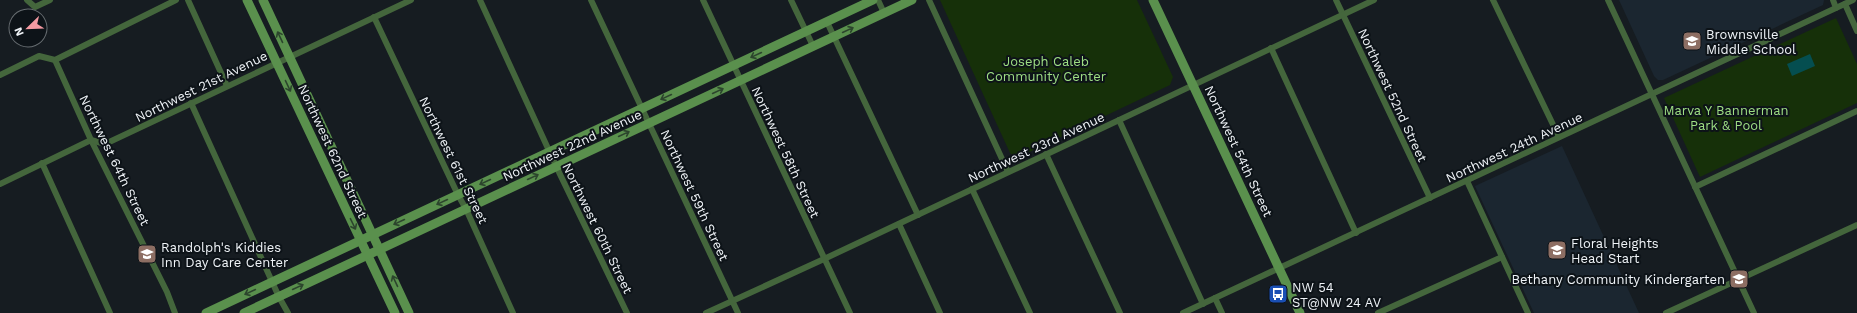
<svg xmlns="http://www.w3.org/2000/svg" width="1857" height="313" viewBox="0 0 1857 313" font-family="'Work Sans',sans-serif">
  <rect width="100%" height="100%" fill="#161c21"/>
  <!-- built -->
  <g fill="#1b2630">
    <path d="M1619 0H1824L1823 5 1663 80H1658L1654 76Z"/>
    <path d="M1562 146 1639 313H1534L1475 186Z"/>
  </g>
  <!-- green -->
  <g fill="#163009">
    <path d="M940 0H1137L1173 77 1170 85 1019 157H1014L1010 153Z"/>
    <path d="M1836 18 1857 64V103L1700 177 1664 98Z"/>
  </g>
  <!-- water -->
  <path fill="#054e50" d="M1810 54 1815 66 1792 76 1787 64Z"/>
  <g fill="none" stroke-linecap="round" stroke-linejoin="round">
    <!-- street -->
    <g stroke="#44663c" stroke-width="6">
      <path d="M27 0 35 7 50 0"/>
      <path d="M188 0 227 86"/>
      <path d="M480 0 556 166 627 313"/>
      <path d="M591 0 738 313"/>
      <path d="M703 0 850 313"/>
      <path d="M791 0 813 46"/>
      <path d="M878 0 884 13"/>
      <path d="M929 0 1008 172"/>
      <path d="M1336 0 1430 198"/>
      <path d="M1493 0 1559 137"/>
      <path d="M1608 0 1754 313"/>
      <path d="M1833 0 1836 8"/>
      <path d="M1845 4 1857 31"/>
      <path d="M374 17 458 195 466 209 513 313"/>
      <path d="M827 22 918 215"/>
      <path d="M1271 48 1356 233"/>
      <path d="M55 60 91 140 167 292 175 313"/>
      <path d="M0 75 39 56 55 60 176 0"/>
      <path d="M191 103 279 297 288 313"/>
      <path d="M1119 120 1203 304"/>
      <path d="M1046 154 1120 313"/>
      <path d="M42 163 110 313"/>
      <path d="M1467 181 1528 313"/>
      <path d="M0 184 91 140 105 144 411 0"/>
      <path d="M1695 187 1857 111"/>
      <path d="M972 189 1030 313"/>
      <path d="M899 224 940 313"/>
      <path d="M1215 298 1222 313"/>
      <path d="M706 313 824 259 1374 0"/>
      <path d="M1183 313 1853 0"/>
      <path d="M1378 313 1502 257"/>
      <path d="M1666 313 1857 225"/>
    </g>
    <!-- secondary -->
    <g stroke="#5a904d" stroke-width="9">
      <path d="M247 0 395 313"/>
      <path d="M263 0 409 313"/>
      <path d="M1153 0 1300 313"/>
      <path d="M206 313 873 0"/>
      <path d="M244 313 912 0"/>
    </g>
  </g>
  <!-- one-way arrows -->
  <defs><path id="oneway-shaft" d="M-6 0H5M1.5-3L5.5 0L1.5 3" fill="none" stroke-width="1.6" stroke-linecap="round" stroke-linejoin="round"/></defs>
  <g stroke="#2c452d">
    <use href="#oneway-shaft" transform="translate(848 30) rotate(-25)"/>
    <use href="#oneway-shaft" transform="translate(280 37) rotate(-115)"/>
    <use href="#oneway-shaft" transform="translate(756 55) rotate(155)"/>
    <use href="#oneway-shaft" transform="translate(288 86) rotate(65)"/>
    <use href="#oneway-shaft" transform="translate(718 91) rotate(-25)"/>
    <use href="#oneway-shaft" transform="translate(666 97) rotate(155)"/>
    <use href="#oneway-shaft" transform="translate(624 134) rotate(-25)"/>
    <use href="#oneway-shaft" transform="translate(533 177) rotate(-25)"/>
    <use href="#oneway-shaft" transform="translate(485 182) rotate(155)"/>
    <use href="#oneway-shaft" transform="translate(442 202) rotate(155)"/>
    <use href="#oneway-shaft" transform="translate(399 222) rotate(155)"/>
    <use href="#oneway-shaft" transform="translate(353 224) rotate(64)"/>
    <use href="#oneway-shaft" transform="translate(395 281) rotate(-115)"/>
    <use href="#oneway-shaft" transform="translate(298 287) rotate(-25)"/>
    <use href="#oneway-shaft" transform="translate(250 292) rotate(155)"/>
  </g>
  <!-- icons -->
  <defs>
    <symbol id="school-square" viewBox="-11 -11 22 22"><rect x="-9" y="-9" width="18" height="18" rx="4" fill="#8d6e63" stroke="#0d1318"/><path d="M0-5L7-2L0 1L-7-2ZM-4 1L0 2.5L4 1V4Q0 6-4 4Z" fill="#fff"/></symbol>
    <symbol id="bus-square" viewBox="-11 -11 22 22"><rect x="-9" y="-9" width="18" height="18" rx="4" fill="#1a4fb4" stroke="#0d1318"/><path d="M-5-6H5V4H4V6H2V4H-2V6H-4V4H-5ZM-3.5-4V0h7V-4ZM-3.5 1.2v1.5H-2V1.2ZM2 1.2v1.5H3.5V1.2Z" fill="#fff"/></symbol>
  </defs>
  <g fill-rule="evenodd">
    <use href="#school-square" x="1681" y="30" width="22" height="22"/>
    <use href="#school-square" x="1546" y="239" width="22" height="22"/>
    <use href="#school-square" x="136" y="243" width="22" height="22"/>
    <use href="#school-square" x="1728" y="268" width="22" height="22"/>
    <use href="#bus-square" x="1267" y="283" width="22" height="22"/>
  </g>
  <g text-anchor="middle" stroke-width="4" stroke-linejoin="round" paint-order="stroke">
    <!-- poi labels -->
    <g font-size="13" fill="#eff3f7" stroke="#0d1318" text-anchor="start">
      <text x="1706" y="39">Brownsville<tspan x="1706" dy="15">Middle School</tspan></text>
      <text x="1571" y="248">Floral Heights<tspan x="1571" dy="15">Head Start</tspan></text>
      <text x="161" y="252">Randolph's Kiddies<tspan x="161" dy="15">Inn Day Care Center</tspan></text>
      <text x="1725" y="284" text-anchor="end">Bethany Community Kindergarten</text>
      <text x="1292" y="292">NW 54<tspan x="1292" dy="15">ST@NW 24 AV</tspan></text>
    </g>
    <!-- park labels -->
    <g font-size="13" fill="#9ede84" stroke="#0d1318">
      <text x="1046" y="66">Joseph Caleb<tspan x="1046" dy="15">Community Center</tspan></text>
      <text x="1726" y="115">Marva Y Bannerman<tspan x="1726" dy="15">Park &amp; Pool</tspan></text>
    </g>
    <!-- street labels -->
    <g font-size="13" fill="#eff3f7" stroke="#0d1318">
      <text transform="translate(201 86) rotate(-26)" y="5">Northwest 21st Avenue</text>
      <text transform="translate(1393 95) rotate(65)" y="5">Northwest 52nd Street</text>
      <text transform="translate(572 145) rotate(-25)" y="5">Northwest 22nd Avenue</text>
      <text transform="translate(1036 147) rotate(-25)" y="5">Northwest 23rd Avenue</text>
      <text transform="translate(1514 147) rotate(-25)" y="5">Northwest 24th Avenue</text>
      <text transform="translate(333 151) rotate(65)" y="5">Northwest 62nd Street</text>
      <text transform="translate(1239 151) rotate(65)" y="5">Northwest 54th Street</text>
      <text transform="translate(786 152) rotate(65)" y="5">Northwest 58th Street</text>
      <text transform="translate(115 160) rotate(64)" y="5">Northwest 64th Street</text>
      <text transform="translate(454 160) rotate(64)" y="5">Northwest 61st Street</text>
      <text transform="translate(695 195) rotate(65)" y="5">Northwest 59th Street</text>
      <text transform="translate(598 228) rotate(64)" y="5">Northwest 60th Street</text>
    </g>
  </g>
  <!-- north arrow -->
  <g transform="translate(28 28) rotate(247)"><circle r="19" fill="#0d1318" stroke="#676d71"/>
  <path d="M0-3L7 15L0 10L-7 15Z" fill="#f49aa2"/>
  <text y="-6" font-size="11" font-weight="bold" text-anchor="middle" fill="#eff3f7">N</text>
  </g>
</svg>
